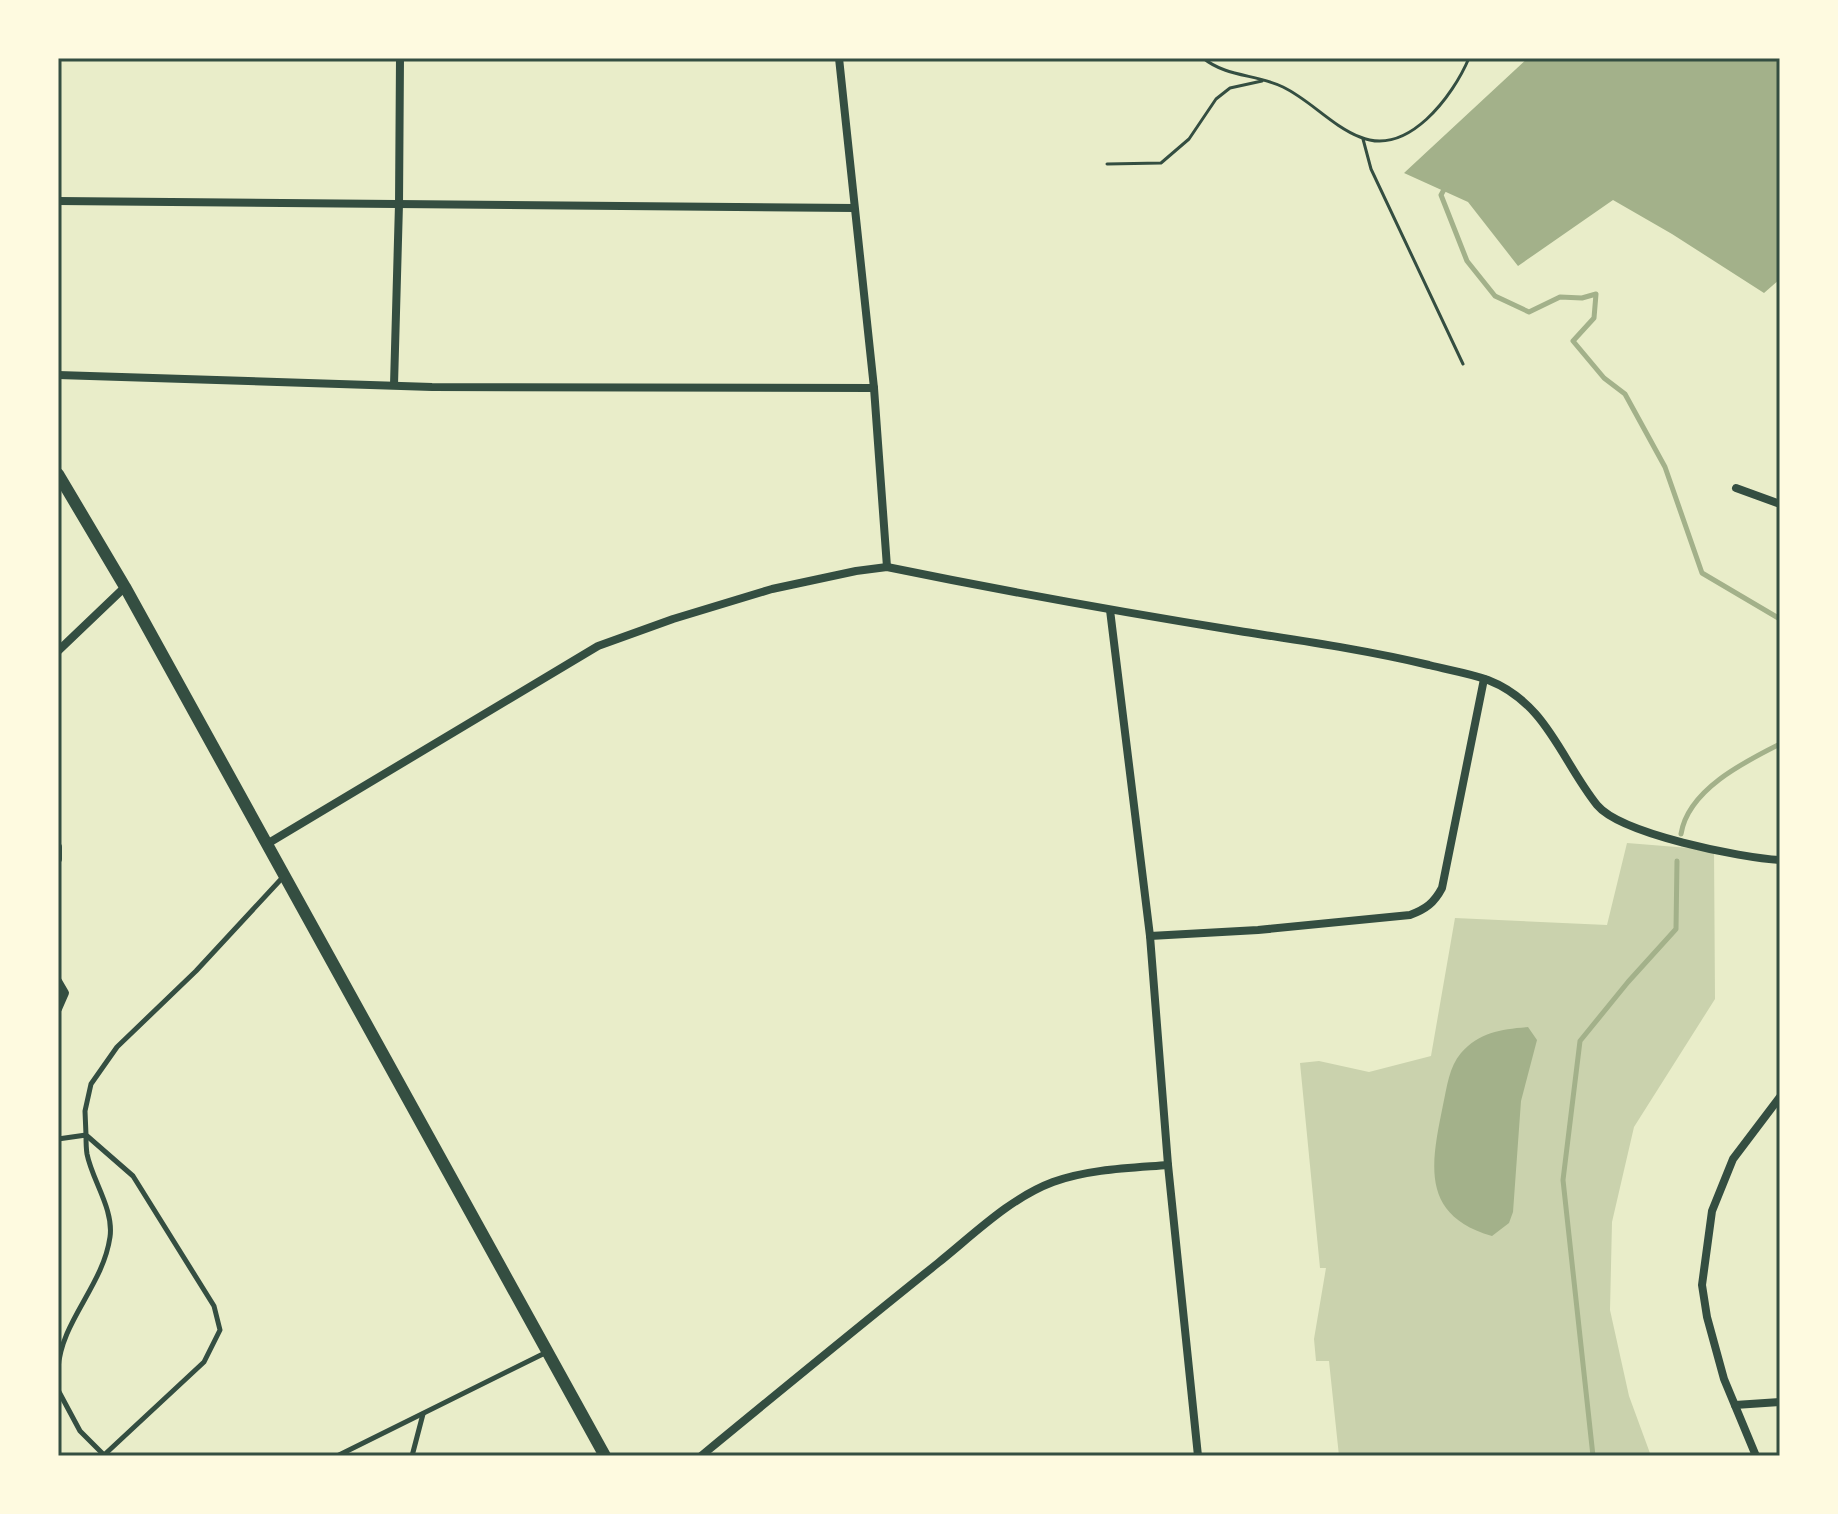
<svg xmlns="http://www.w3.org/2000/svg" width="1838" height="1514" font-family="Karla,sans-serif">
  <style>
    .green { fill: #cad2ad }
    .water { fill: #a3b18a }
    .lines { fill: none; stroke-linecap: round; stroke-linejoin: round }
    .stream { stroke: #a3b18a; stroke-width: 5 }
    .path { stroke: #344e41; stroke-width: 3 }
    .service { stroke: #344e41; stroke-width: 5 }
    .minor { stroke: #344e41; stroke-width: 8 }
    .tertiary { stroke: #344e41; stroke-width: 12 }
    .neatline { fill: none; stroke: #344e41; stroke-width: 3 }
  </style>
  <rect width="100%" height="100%" fill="#e9edc9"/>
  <path class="green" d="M1627,843L1714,850L1715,999L1634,1127L1612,1222L1610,1310L1629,1396L1651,1456H1339L1329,1361H1316L1314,1339L1326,1268H1320L1300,1063L1319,1061L1369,1072L1431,1056L1455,918L1607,925Z"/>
  <g class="water">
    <path d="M1528,58H1780V279L1764,293L1672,234L1613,200L1518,266L1468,202L1404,173Z"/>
    <path d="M1528,1027L1537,1040L1521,1101L1513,1212L1509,1223L1492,1236C1420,1215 1431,1164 1443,1105C1447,1087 1449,1067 1461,1053C1479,1032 1502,1029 1528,1027Z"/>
  </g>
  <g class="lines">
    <g class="stream">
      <path d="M1446,186L1441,195L1467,261L1495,296L1529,312L1560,297L1582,298L1596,294L1594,318L1573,341L1604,378L1625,394L1665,467L1702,573L1780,619"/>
      <path d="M1681,834C1688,790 1744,762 1780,744"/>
      <path d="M1593,1456L1563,1180L1580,1041L1628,982L1676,929L1677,861"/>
    </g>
    <g class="path">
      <path d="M1203,58C1226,77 1256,74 1283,87C1310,100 1332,126 1360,137C1408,157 1453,96 1469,58"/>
      <path d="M1363,139L1371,169L1463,364"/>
      <path d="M1107,164L1161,163L1189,139L1216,99L1230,88L1262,81"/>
    </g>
    <g class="service">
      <path d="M58,1139L86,1135C86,1141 86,1148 87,1154C92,1180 114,1209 110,1237C103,1286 61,1321 58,1369"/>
      <path d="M58,1390L80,1431L104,1455"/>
      <path d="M103,1456L204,1362L220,1330L214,1306L133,1176L86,1135L85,1111L91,1084L117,1047L196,971L284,876"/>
      <path d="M337,1456L547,1352"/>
      <path d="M412,1456L423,1414"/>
    </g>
    <g class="minor">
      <path d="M839,58L874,388L887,567"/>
      <path d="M58,201L854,208"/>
      <path d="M58,375L432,387L874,388"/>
      <path d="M394,385L399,204L400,58"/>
      <path d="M1736,488L1780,504"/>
      <path d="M1110,610L1150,936L1168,1165L1198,1456"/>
      <path d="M58,651L125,587"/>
      <path d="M267,844L598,646L673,619L772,589L856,571L887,567C1004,591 1121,612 1239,631C1303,641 1366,650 1429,665C1448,670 1469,673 1488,680C1547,703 1561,760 1597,805C1621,834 1741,858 1780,860"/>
      <path d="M58,847V859"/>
      <path d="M1150,936L1258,930L1410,915C1426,909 1434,903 1442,888L1484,679"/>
      <path d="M58,981L65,993L58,1009"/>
      <path d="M1735,1405L1780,1402"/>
      <path d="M701,1456C780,1391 858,1327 938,1263C973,1235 1010,1198 1053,1182C1089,1169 1130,1168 1168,1165"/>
      <path d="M1756,1456L1724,1379L1707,1317L1702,1285L1712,1211L1733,1159L1780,1097"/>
    </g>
    <path class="tertiary" d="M58,474L125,587L605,1456"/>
  </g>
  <rect width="1838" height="1514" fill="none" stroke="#fefae0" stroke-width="120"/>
  <rect x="60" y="60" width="1718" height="1394" class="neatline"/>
</svg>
